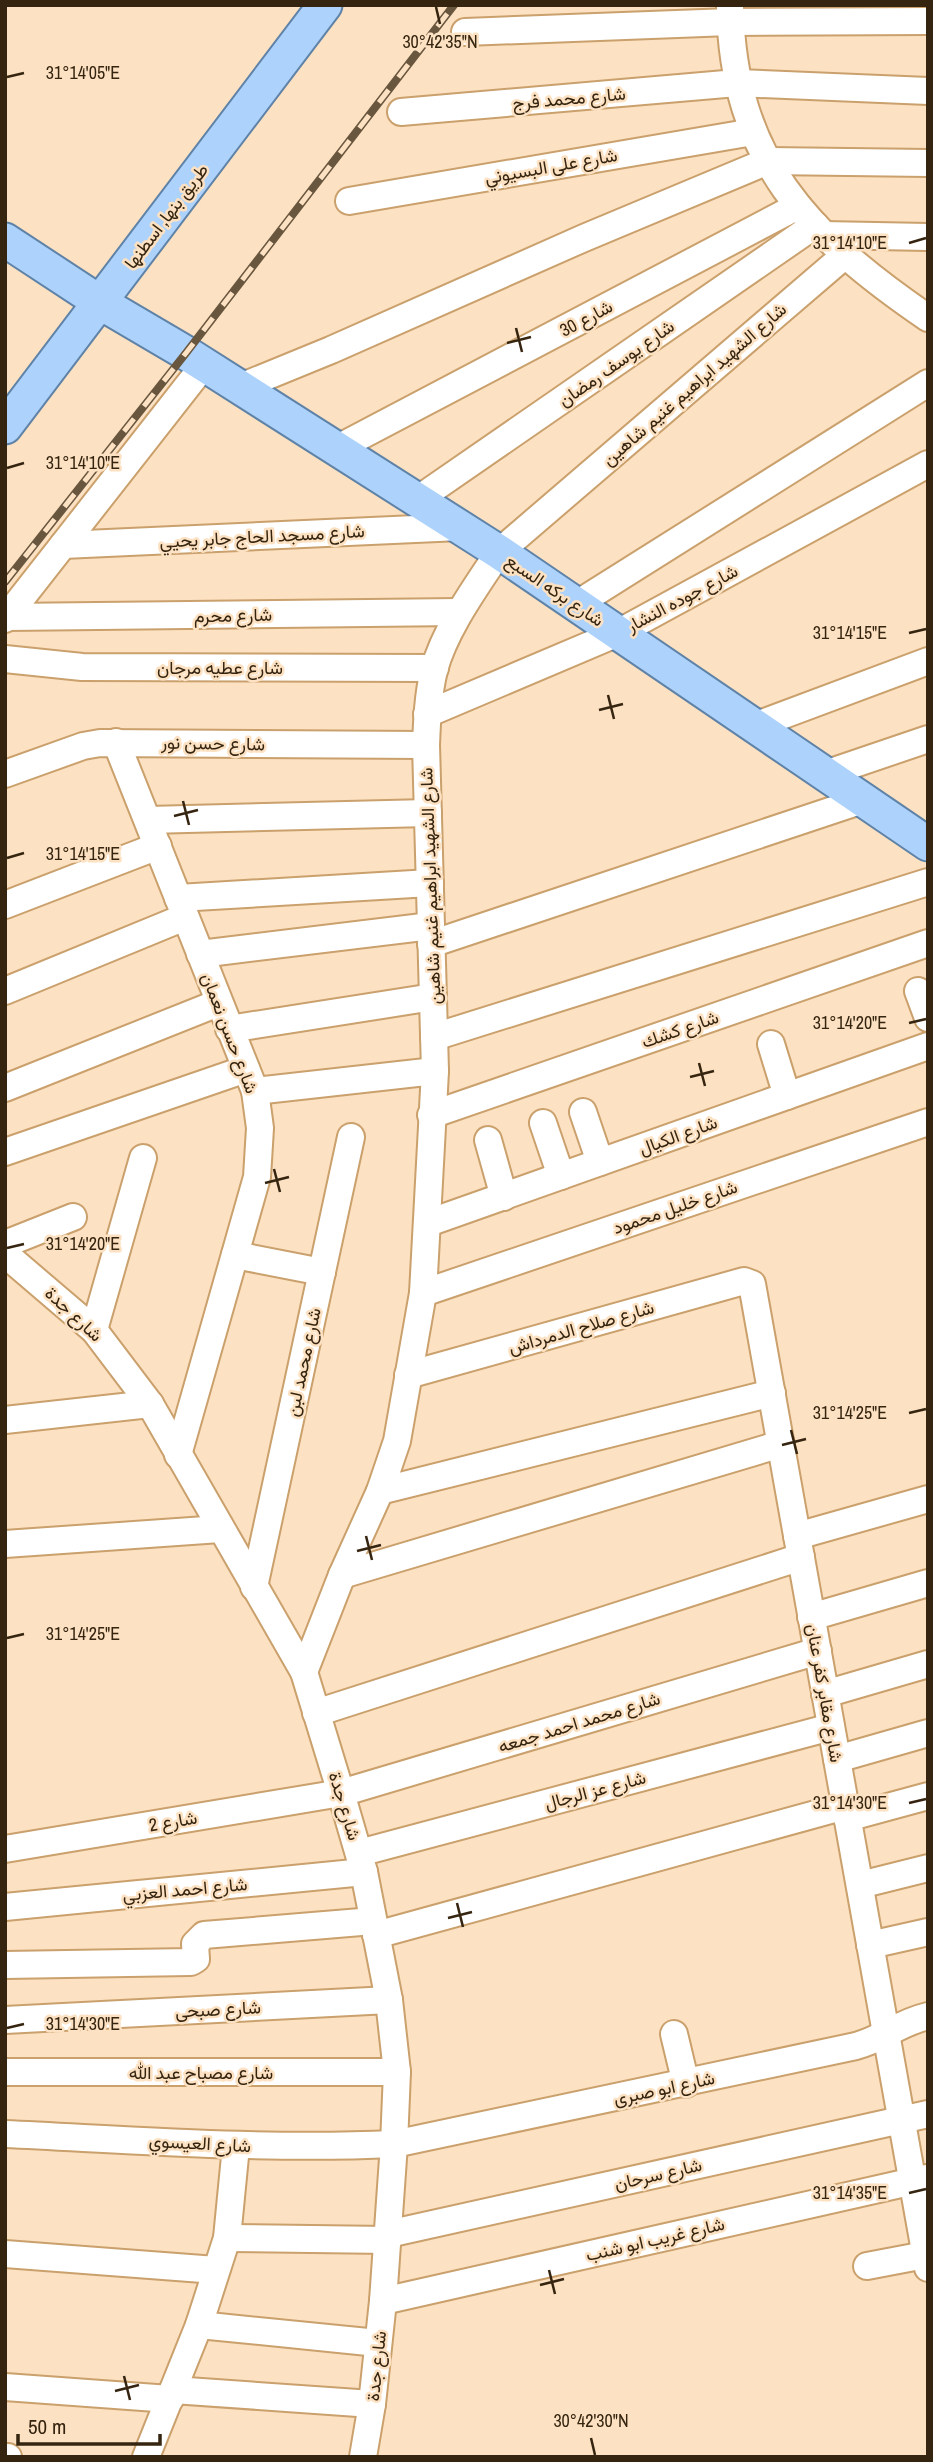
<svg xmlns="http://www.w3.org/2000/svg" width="933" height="2462" font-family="'Archivo Narrow',Vazirmatn,sans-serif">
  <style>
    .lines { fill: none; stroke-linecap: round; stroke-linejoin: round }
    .minor-casing { stroke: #caa06c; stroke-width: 30 }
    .major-casing { stroke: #5f82a7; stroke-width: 37 }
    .minor { stroke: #fff; stroke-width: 26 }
    .major { stroke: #add2fb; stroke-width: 33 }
    .rail-casing { stroke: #69563e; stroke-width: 8 }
    .rail { stroke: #fce1c2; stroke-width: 5; stroke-dasharray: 16; stroke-linecap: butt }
    .ticks { fill: none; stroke: #35240f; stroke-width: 2.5 }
    .labels { text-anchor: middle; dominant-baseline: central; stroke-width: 5; stroke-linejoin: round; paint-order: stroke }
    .street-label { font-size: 18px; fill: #35240f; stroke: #fce1c2 }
    .ticks-label { font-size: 18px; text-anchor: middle; fill: #35240f; stroke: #fce1c2; stroke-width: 5; stroke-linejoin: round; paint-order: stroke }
  </style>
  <rect width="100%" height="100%" fill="#fce1c2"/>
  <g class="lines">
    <defs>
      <g id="minor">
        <path d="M730,7C733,159 808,236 928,318"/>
        <path d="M465,32L730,22L928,21"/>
        <path d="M401,112L737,83L928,91"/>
        <path d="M349,201L753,132"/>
        <path d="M823,235L928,237"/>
        <path d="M238,388L331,350L584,238L768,161L928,163"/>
        <path d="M336,449L798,206"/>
        <path d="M417,500L815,225"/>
        <path d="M63,545L460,527"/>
        <path d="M577,604L928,383"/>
        <path d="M7,617L459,612"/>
        <path d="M5,619L204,365"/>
        <path d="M5,659L82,667L435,668"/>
        <path d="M427,714L618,633L928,464"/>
        <path d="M754,726L928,661"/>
        <path d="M116,742L255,1091L260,1128L257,1177L178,1455"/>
        <path d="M5,774L83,746L100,743L426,745"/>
        <path d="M825,774L928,739"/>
        <path d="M148,820L428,813"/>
        <path d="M178,898L430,883"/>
        <path d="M5,905L158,846"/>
        <path d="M431,944L863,800"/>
        <path d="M200,954L431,926"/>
        <path d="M5,991L185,917"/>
        <path d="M918,991L928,1018"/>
        <path d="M229,1029L433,997"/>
        <path d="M434,1037L928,882"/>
        <path d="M771,1044L787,1096"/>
        <path d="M5,1088L218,1003"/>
        <path d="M255,1091L435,1071"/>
        <path d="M583,1112L600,1162"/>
        <path d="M431,1115L928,943"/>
        <path d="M543,1123L561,1176"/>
        <path d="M488,1140L504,1197"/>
        <path d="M5,1152L246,1069"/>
        <path d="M428,1223L928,1046"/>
        <path d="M5,1244L73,1217"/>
        <path d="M5,1254L94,1330L150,1404L304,1672L341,1793L364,1872L389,2000L397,2072L394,2144L383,2301L372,2404L363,2457"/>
        <path d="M235,1255L322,1272"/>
        <path d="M423,1293L928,1122"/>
        <path d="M94,1330L143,1158"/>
        <path d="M408,1375L744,1281L752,1284L928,2268"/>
        <path d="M5,1420L150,1404"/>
        <path d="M380,1491L772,1393"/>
        <path d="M797,1536L928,1499"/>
        <path d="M5,1544L220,1529"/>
        <path d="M342,1575L781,1444"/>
        <path d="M254,1587L351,1137"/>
        <path d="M811,1617L928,1583"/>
        <path d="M304,1672L342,1575L380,1491L397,1441L423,1293L435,1071L426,745C427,720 428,695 434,670C445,629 476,587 499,552L844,256"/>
        <path d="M825,1694L928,1664"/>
        <path d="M316,1713L801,1557"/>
        <path d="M837,1759L928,1733"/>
        <path d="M847,1818L928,1796"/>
        <path d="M5,1849L341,1793L818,1651"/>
        <path d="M359,1853L831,1727"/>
        <path d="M860,1885L928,1868"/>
        <path d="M5,1907L364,1872"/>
        <path d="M376,1935L845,1806"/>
        <path d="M870,1945L928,1932"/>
        <path d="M5,1965L191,1962L196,1959L195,1944L204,1935L373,1921"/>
        <path d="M5,2020L389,2000"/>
        <path d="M674,2034L686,2084"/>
        <path d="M5,2072H397"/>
        <path d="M5,2134C135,2140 264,2150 394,2144L856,2046C883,2039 898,2023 928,2016"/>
        <path d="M388,2234L928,2114"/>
        <path d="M227,2238L388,2240"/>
        <path d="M5,2254L216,2270"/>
        <path d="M867,2266L925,2255"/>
        <path d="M383,2301L927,2178"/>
        <path d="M199,2325L378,2343"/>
        <path d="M5,2387L170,2399"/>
        <path d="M173,2390L372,2404"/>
        <path d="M5,2457H8"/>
        <path d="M146,2457L199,2325L227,2238L236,2146"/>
      </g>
      <g id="major">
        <path d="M5,240L101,303L186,353L499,552L928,844"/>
        <path d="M5,427L325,5"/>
      </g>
    </defs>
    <use href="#minor" class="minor-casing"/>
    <use href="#major" class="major-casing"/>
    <use href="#minor" class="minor"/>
    <use href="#major" class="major"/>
    <defs>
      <path id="rail" d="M5,582L186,353L454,5"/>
    </defs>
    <use href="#rail" class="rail-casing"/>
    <use href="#rail" class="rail"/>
  </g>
  <path class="ticks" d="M436,7L440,24M7,77L24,73M909,243L926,238M516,328L522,352M507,343L531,337M7,468L24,463M909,633L926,629M608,695L614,719M599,710L623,704M183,801L189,825M174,816L198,810M7,858L24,853M909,1023L926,1019M699,1063L705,1086M690,1077L714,1071M274,1169L280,1192M265,1183L289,1177M7,1248L24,1244M909,1413L926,1409M791,1430L797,1454M782,1445L806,1439M366,1536L372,1560M357,1551L381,1545M7,1638L24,1634M909,1803L926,1799M457,1903L463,1927M448,1918L472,1912M7,2028L24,2024M909,2193L926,2189M549,2270L555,2294M540,2285L564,2279M124,2376L130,2400M115,2391L139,2385M591,2438L595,2455"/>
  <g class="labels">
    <g class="street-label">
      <text transform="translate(569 98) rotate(-5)">شارع محمد فرج</text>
      <text transform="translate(551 166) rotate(-10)">شارع على البسيوني</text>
      <text transform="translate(166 216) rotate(-53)">طريق بنها, اسطنها</text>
      <text transform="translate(586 318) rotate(-28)">شارع 30</text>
      <text transform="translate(616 363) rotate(-35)">شارع يوسف رمضان</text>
      <text transform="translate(694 384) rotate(-41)">شارع الشهيد ابراهيم غنيم شاهين</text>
      <text transform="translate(262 536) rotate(-3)">شارع مسجد الحاج جابر يحيي</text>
      <text transform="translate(555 590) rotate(34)">شارع بركه السبع</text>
      <text transform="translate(682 598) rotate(-28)">شارع جوده النشار</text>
      <text transform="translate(233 615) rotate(-1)">شارع محرم</text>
      <text x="220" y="667">شارع عطيه مرجان</text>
      <text transform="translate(213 743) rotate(1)">شارع حسن نور</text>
      <text transform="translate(430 886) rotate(-92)">شارع الشهيد ابراهيم غنيم شاهين</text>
      <text transform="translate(680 1029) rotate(-19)">شارع كشك</text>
      <text transform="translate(230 1033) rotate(69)">شارع حسن نعمان</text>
      <text transform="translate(678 1135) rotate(-20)">شارع الكيال</text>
      <text transform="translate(675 1207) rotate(-19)">شارع خليل محمود</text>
      <text transform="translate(74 1314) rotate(43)">شارع جدة</text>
      <text transform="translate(581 1327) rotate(-16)">شارع صلاح الدمرداش</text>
      <text transform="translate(303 1362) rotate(-78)">شارع محمد لبن</text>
      <text transform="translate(825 1693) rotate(80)">شارع مقابر كفر عنان</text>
      <text transform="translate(579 1722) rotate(-17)">شارع محمد احمد جمعه</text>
      <text transform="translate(595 1790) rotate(-15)">شارع عز الرجال</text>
      <text transform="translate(345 1806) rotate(73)">شارع جدة</text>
      <text transform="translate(173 1821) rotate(-10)">شارع 2</text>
      <text transform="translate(185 1889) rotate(-5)">شارع احمد العزبي</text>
      <text transform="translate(218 2009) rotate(-3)">شارع صبحى</text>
      <text x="201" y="2072">شارع مصباح عبد الله</text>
      <text transform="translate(664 2088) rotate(-12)">شارع ابو صبرى</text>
      <text transform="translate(200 2143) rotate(3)">شارع العيسوي</text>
      <text transform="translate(658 2174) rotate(-13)">شارع سرحان</text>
      <text transform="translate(655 2239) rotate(-13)">شارع غريب ابو شنب</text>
      <text transform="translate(376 2366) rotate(-84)">شارع جدة</text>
    </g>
  </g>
  <g class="ticks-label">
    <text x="440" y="48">30°42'35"N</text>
    <text x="83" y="79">31°14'05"E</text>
    <text x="850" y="249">31°14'10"E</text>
    <text x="83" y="469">31°14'10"E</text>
    <text x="850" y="639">31°14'15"E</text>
    <text x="83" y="860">31°14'15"E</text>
    <text x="850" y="1029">31°14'20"E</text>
    <text x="83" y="1250">31°14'20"E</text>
    <text x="850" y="1419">31°14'25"E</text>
    <text x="83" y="1640">31°14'25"E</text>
    <text x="850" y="1809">31°14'30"E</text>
    <text x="83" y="2030">31°14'30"E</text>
    <text x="850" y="2199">31°14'35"E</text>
    <text x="591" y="2427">30°42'30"N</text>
  </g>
  <rect width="933" height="2462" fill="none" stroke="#35240f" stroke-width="14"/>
  <path d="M18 2434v10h142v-10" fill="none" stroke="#35240f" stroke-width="3.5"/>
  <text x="28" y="2434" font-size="21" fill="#35240f" stroke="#fce1c2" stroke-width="5" paint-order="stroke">50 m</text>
</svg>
